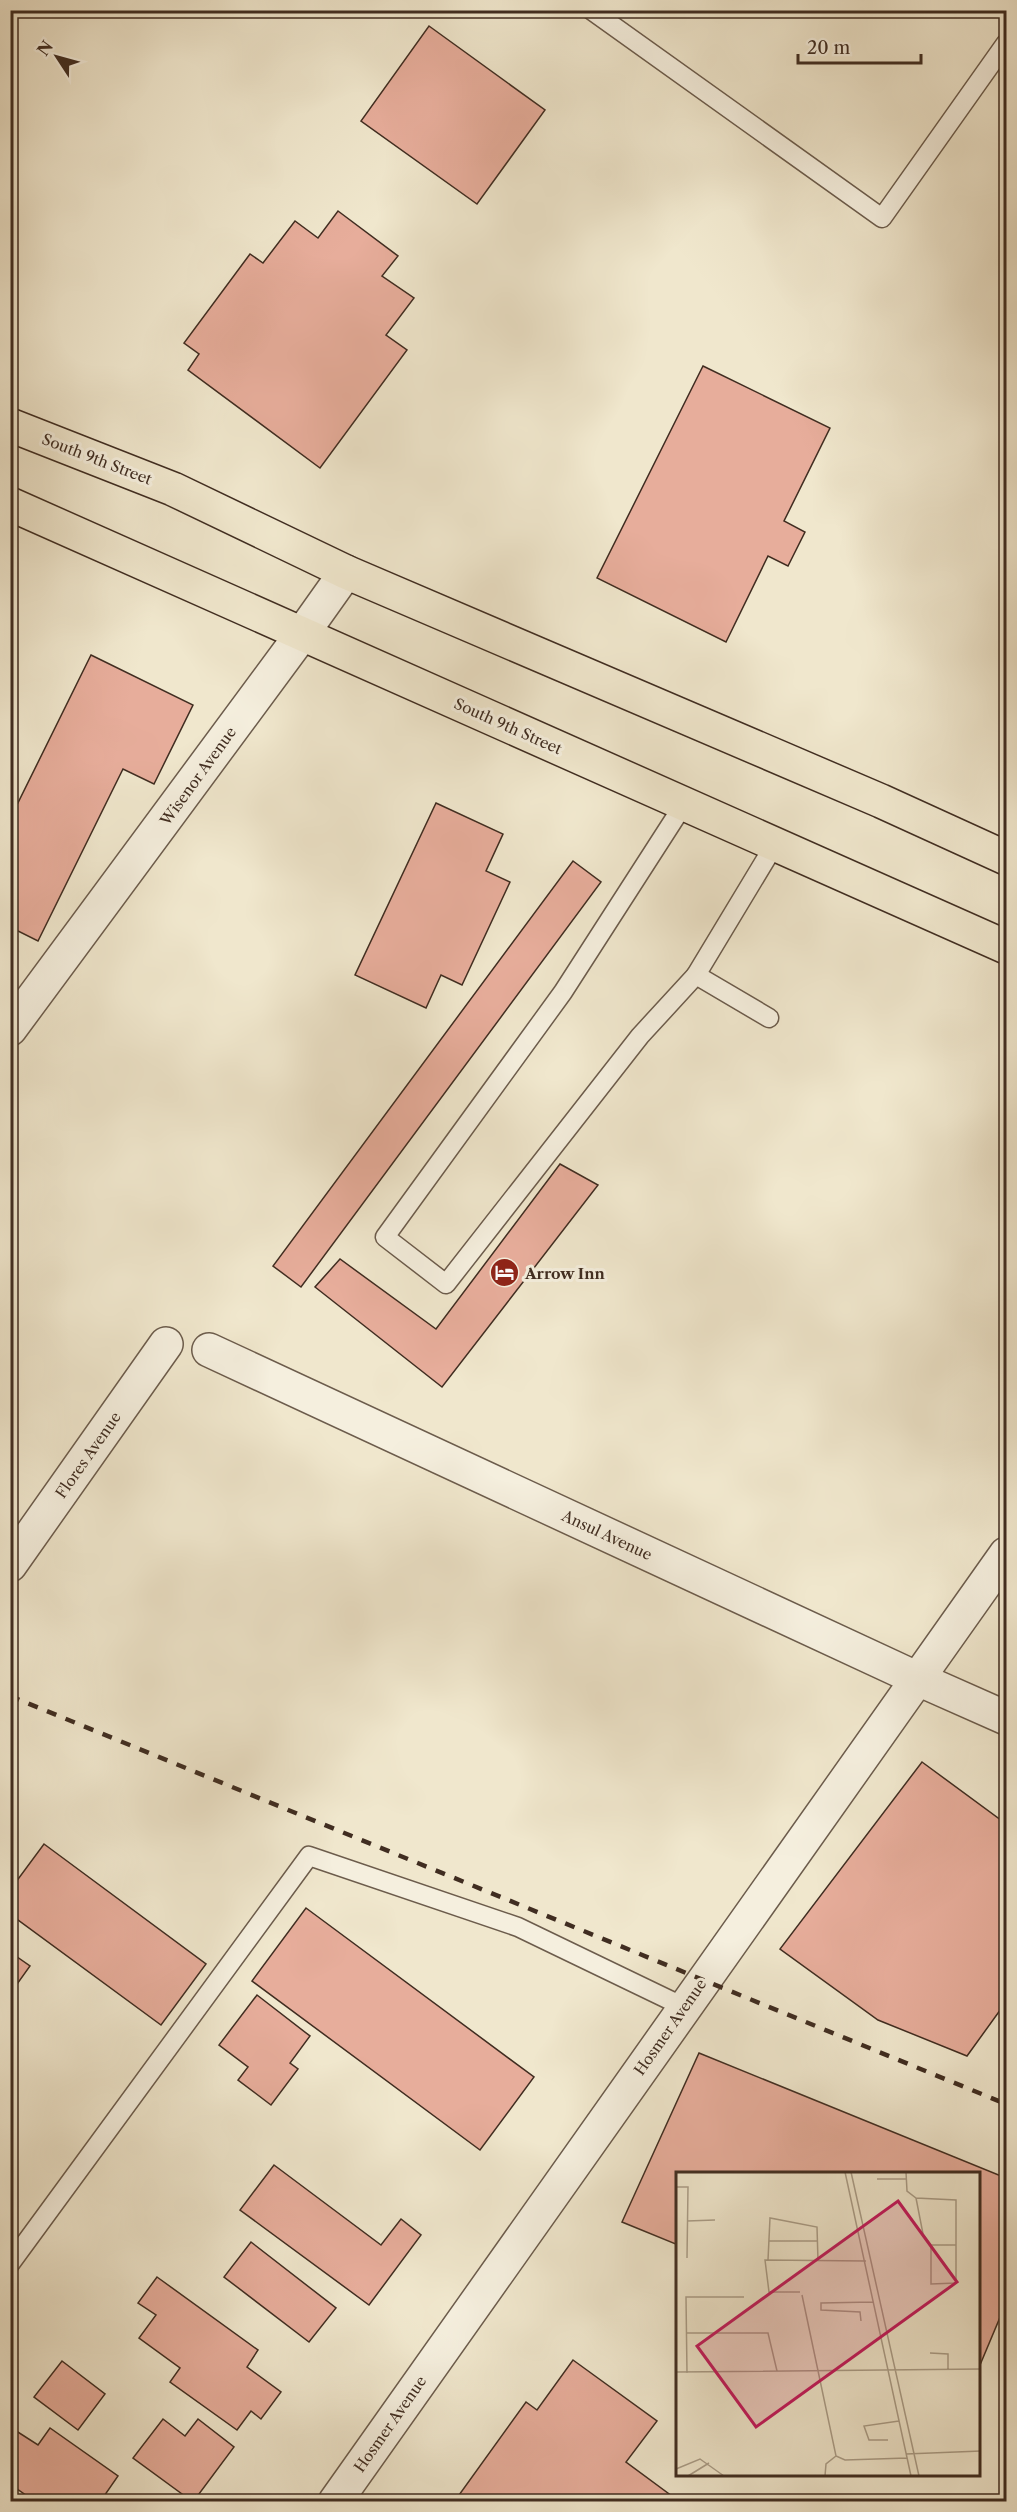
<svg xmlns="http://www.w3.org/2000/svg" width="1017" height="2512" font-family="'Libre Caslon Text',serif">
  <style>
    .building { fill: #e7ad9b; stroke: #402d21; stroke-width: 1.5 }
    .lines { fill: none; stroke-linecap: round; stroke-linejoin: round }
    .service-casing { stroke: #6c5c4c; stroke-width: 21 }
    .minor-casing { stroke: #6c5c4c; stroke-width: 36 }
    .primary-casing { stroke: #402d21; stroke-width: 36 }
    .service { stroke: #f5efde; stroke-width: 18 }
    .minor { stroke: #f5efde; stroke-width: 33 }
    .primary { stroke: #f0e7cd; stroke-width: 33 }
    .rail { stroke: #402d21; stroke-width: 4.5; stroke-dasharray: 10 10; stroke-linecap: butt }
    .labels { text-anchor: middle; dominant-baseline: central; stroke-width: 6; stroke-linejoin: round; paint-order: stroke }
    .street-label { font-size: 15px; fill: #402d21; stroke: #f5efde }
    .poi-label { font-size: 15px; font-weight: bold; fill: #402d21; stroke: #f5efde; text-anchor: start }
    .inset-road { fill: none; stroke: #aa9d88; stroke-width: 1.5 }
    .view { fill: #c2185b; fill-opacity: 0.15; stroke: #c2185b; stroke-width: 3 }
    .inset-edge { fill: none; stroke: #402d21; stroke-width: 3 }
  </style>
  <rect width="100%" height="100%" fill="#f0e7cd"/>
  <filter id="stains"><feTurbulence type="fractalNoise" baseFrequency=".00333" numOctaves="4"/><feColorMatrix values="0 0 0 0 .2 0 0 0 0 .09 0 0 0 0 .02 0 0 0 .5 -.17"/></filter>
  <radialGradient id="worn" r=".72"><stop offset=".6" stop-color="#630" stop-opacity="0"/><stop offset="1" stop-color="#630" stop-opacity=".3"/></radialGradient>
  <g class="building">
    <path d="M429,26L545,110L477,204L361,121Z"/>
    <path d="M338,211L398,256L382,276L414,298L386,335L407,350L320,468L188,370L199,354L184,343L250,254L263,263L295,221L318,238Z"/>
    <path d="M703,366L830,428L784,521L805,532L788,566L768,556L726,642L597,578Z"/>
    <path d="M91,655L193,705L154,784L123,769L38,941L10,927V819Z"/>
    <path d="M436,803L503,834L486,871L510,882L462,985L441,975L426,1008L355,975Z"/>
    <path d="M573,861L601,882L301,1287L273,1266Z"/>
    <path d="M560,1164L598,1185L442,1387L315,1287L340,1259L436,1329Z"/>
    <path d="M922,1762L1005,1823L1006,1820V2002L967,2056L878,2020L780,1949Z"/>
    <path d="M44,1844L206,1964L161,2025L10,1914V1890Z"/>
    <path d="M306,1908L534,2077L480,2150L252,1981Z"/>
    <path d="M10,1952L30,1966L10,1994Z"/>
    <path d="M257,1995L310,2036L290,2063L298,2069L271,2105L238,2080L248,2067L219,2045Z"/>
    <path d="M699,2053L1006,2178V2303L980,2365V2173H678V2245L622,2222Z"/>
    <path d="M274,2165L381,2245L401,2219L421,2235L369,2305L240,2210Z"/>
    <path d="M251,2242L336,2308L309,2342L224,2277Z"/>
    <path d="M157,2277L258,2350L247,2367L281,2392L261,2419L251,2411L237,2430L170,2382L180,2368L139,2338L156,2315L138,2303Z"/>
    <path d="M573,2360L657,2421L626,2462L680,2502H454L526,2402L537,2410Z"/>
    <path d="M62,2361L105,2394L78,2430L34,2397Z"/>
    <path d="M163,2419L185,2436L198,2419L234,2447L193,2502L133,2458Z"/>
    <path d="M10,2427L38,2445L50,2428L118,2476L100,2502H36L10,2484Z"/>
  </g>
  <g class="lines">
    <defs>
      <g id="service">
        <path d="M591,10L882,218L1006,43"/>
        <path d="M684,804L563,992L385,1237L446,1284L640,1036L696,975L769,1018"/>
        <path d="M696,975L775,844"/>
        <path d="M10,2264L309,1856L518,1927L684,2007"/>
      </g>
      <g id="minor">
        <path d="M10,1029L302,634L346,572"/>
        <path d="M209,1350L918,1679L1006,1718"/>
        <path d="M10,1565L166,1344"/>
        <path d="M335,2502L1006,1554"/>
      </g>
      <g id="primary">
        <path d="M10,425L173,489L346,572L881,801L1006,858"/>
        <path d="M10,504L1006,947"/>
      </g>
    </defs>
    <use href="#service" class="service-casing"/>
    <use href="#minor" class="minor-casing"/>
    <use href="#primary" class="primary-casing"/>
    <use href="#service" class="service"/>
    <use href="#minor" class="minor"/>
    <use href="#primary" class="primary"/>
    <path class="rail" d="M10,1696L1006,2104"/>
  </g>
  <defs>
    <symbol id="hotel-disc" viewBox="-11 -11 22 22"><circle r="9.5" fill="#8f2418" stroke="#f5efde"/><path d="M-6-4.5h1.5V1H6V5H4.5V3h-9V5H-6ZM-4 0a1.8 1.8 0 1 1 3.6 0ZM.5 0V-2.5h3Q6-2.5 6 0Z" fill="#fff"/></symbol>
  </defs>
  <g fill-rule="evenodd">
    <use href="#hotel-disc" x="488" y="1256" width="33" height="33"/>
  </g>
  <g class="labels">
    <g class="street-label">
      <text transform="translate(97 459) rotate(21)">South 9th Street</text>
      <text transform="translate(508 726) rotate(24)">South 9th Street</text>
      <text transform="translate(198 776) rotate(-54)">Wisenor Avenue</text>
      <text transform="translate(88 1455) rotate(-55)">Flores Avenue</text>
      <text transform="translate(607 1535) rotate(25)">Ansul Avenue</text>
      <text transform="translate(670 2027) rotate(-55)">Hosmer Avenue</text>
      <text transform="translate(390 2424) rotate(-55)">Hosmer Avenue</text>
    </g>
    <g class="poi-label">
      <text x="525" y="1273">Arrow Inn</text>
    </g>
  </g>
  <g transform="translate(676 2172)">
    <rect width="304" height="304" fill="#f0e7cd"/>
    <path class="inset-road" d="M169,0L235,304M175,0L243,304M230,0L231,19L240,26L280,28V111L255,112V73M201,7H231M0,15H12L11,86M240,26L247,62L255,73H280M11,49L39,48M93,69H142M92,88L94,46L141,55L142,89M124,120H93L89,88L190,89M126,123L160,284L169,288L231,286M185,149L184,140L145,138V131L197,130M11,161H92L101,199M254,181L272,182V197M0,200L305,197M11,201L10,125H68M212,268H193L188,254L223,249M230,282L305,279M0,297L24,287L48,304M12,304L33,291M149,304L150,292L160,284"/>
    <path class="view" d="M222,29L281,110L80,255L21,174Z"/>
    <rect width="304" height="304" class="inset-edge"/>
  </g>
  <rect width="1017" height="2512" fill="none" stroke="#f0e7cd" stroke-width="36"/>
  <rect x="12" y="12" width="993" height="2488" fill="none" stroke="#402d21" stroke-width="3"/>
  <rect x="18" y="18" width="981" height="2476" fill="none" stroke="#402d21" stroke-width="1.5"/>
  <g transform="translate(57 57) rotate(306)" stroke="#f5efde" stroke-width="4.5" paint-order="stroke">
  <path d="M0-4.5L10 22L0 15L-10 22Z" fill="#402d21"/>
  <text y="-9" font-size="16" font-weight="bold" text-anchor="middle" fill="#402d21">N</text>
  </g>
  <path d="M798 54v9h123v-9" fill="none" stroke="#402d21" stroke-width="3"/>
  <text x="807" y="54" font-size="18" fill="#402d21" stroke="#f5efde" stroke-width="4.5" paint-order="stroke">20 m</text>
  <rect width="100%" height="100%" filter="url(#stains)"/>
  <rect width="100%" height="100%" fill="url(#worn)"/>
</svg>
